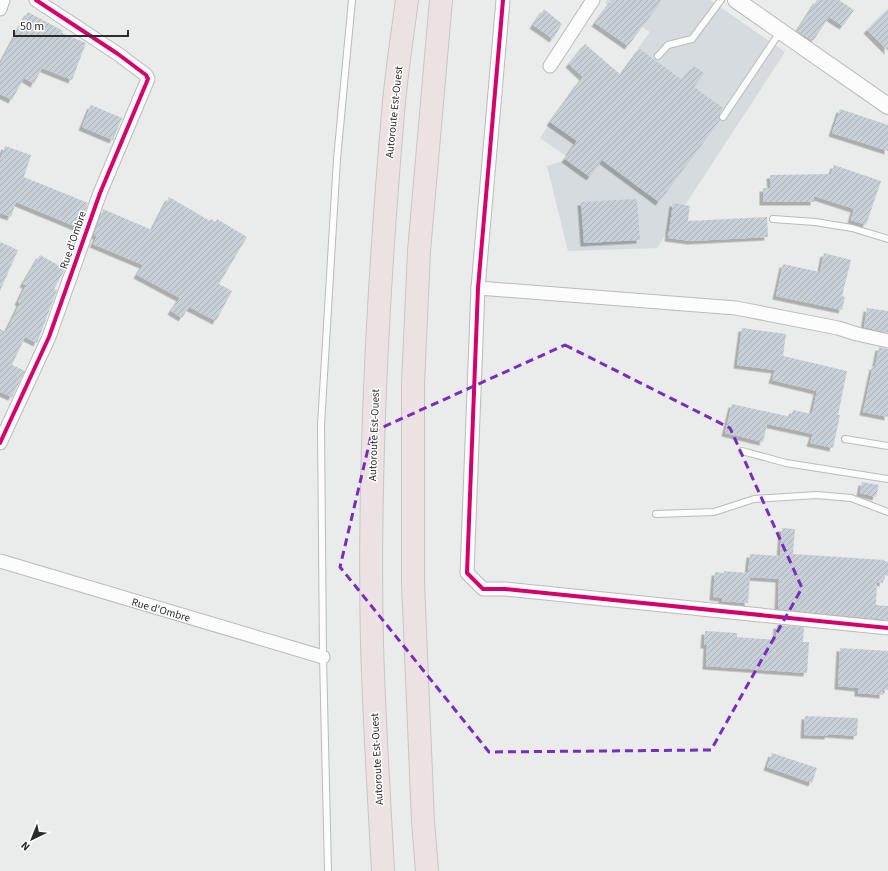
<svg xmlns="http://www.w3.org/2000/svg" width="888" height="871" font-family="'Source Sans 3',sans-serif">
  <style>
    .built { fill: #d5dbde }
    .building { fill: url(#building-hatch); filter: url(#shadow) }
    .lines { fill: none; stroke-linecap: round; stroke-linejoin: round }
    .service-casing { stroke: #babbbb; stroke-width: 8 }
    .minor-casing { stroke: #babbbb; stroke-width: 15 }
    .tertiary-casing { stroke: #babbbb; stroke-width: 18 }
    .motorway-casing { stroke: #c5c6c6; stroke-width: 24 }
    .service { stroke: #fcfcfc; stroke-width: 6 }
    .minor { stroke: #fcfcfc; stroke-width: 13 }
    .tertiary { stroke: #fcfcfc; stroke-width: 16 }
    .motorway { stroke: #ede2e3; stroke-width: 22 }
    .cycleway-casing { stroke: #fff; stroke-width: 6 }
    .cycleway { stroke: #d6006c; stroke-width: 4 }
    .marked { fill: none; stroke: #7b2cbf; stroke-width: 3; stroke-dasharray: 8 5; stroke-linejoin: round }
    .labels { text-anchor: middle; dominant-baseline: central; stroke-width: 3; stroke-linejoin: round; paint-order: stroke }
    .street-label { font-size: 11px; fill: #2b2c2c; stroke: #fff }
  </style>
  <defs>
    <pattern id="building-hatch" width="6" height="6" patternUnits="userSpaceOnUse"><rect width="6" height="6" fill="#c7d0d6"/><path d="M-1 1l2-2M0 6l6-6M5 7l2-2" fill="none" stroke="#abb3b8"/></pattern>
    <filter id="shadow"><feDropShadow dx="-3.5" dy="3.5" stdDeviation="0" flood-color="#0004"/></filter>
  </defs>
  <rect width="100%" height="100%" fill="#eaebeb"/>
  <path class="built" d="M607,0H710L785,52L657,248L568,251L547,166L569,159L591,173L540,138L575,86L599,102L650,32L605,3Z"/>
  <g class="building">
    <path d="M612,0H662L628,46L595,23Z"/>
    <path d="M817,0H839L854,10L843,26L829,17L813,41L797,31Z"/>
    <path d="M544,9L562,24L553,39L533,25Z"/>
    <path d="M888,9V51L867,30Z"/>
    <path d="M28,12L63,31L62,33L86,43L72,80L42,68L34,84L24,78L12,100L0,94V64Z"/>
    <path d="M585,44L621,75L640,49L682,80L694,66L704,73L694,87L723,108L719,116L720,120L659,202L602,160L590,177L565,159L577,141L550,122L583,77L569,64Z"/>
    <path d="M91,105L122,118L113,140L82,127Z"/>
    <path d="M840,109L888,125V151L832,133Z"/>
    <path d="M5,146L31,155L24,177L88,203L79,228L16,202L11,217L0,213V160Z"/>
    <path d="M834,165L881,181L866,225L851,220L854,209L814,196V202H763V188H771L770,175L831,174Z"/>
    <path d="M169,197L210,221L211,219L216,222L217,219L247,237L219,284L232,291L216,321L189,307L182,318L171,311L180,298L137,275L143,265L93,244L97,236L94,235L103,209L152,230Z"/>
    <path d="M637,199L640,240L584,243L581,202Z"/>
    <path d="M673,203L690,206L688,221L767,217L768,237L691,241L668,238Z"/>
    <path d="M0,242L18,250L0,291Z"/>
    <path d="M824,253L851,260L842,296L845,297L842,310L776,296L783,264L820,272Z"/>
    <path d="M40,255L65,269L54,289L57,290L37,343L25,337L12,365L25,371L12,397L0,392V329L6,332L20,303L18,302L26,285L23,284Z"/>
    <path d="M867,308L888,311V333L864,327Z"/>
    <path d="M742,328L786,334L783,356L847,371L838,415H840L833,448L810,443L813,434L767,424L763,442L725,433L732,404L791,417L793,410L812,414L817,391L772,380L775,370L737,365Z"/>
    <path d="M879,347L888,349V417L863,412L873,366L875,367Z"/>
    <path d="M862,482L879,485L876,497L860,493Z"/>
    <path d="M782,528L795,529L793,554L885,560L884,561L888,562V576L884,575L883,583L877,582L876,605L888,606V620L778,609L779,579L750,577L748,603L722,601V598L713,597L715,572L724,573V571L748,573L750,554L780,556Z"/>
    <path d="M777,625L804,627L803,642H809L807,673L706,666L707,645H704L705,631L737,633V637L776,640Z"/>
    <path d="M840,648L888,651V690L883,689V695L858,693V688L838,686Z"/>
    <path d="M805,716L858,718L857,736L828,734V736L804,735Z"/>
    <path d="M772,753L817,768L812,783L767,767Z"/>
  </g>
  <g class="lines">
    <defs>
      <g id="service">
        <path d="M658,56L668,45L692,39L721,0"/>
        <path d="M723,117L780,32"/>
        <path d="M773,219L815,222L852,228L888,239"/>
        <path d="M845,439L888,446"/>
        <path d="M742,451L786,463L888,479"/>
        <path d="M656,514L714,512L754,499L817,495L851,498L888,512"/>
        <path d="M328,871L323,657L321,425L337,159L352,0"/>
      </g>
      <g id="minor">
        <path d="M503,0L478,288L467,573L483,589H505L888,628"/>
        <path d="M0,9L3,0"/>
        <path d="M550,66L593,0"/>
        <path d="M478,288L736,308L838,328L857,334L888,341"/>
        <path d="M0,443L49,337L100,193L148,79L146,75L118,54L36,0"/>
        <path d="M0,561L323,657"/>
      </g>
      <path id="tertiary" d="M736,0L888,106"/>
      <g id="motorway">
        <path d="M383,871C379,795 374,719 372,643C368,468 378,288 393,113C396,75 402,38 407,0"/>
        <path d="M427,871L423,821L413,582V384L419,251L441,0"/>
      </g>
    </defs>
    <use href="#service" class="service-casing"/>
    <use href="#minor" class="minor-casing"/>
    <use href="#tertiary" class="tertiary-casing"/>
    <use href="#motorway" class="motorway-casing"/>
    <use href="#service" class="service"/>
    <use href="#minor" class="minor"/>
    <use href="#tertiary" class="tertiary"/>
    <use href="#motorway" class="motorway"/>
    <defs>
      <g id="cycleway">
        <path d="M503,0L478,288L467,573L483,589H505L888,628"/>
        <path d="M0,443L49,337L100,193L148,79L146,75L118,54L36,0"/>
      </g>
    </defs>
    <use href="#cycleway" class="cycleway-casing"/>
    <use href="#cycleway" class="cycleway"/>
  </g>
  <path class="marked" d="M565,345L730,428L802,588L711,750L489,752L340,567L372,432Z"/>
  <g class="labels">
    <g class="street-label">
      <text transform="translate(394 112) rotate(-84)">Autoroute Est-Ouest</text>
      <text transform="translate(73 240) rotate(-71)">Rue d'Ombre</text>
      <text transform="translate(374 435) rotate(-88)">Autoroute Est-Ouest</text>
      <text transform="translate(161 610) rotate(16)">Rue d'Ombre</text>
      <text transform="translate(377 759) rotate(-93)">Autoroute Est-Ouest</text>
    </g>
  </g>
  <g transform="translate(32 839) rotate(223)" stroke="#ffffff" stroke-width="3" paint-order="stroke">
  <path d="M0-3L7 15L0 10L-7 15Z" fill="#2b2c2c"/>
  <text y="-6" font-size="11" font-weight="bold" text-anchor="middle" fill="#2b2c2c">N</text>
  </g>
  <path d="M14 30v6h114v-6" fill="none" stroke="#2b2c2c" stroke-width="2"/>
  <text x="20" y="30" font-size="12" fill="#2b2c2c" stroke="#ffffff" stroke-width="3" paint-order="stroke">50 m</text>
</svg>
